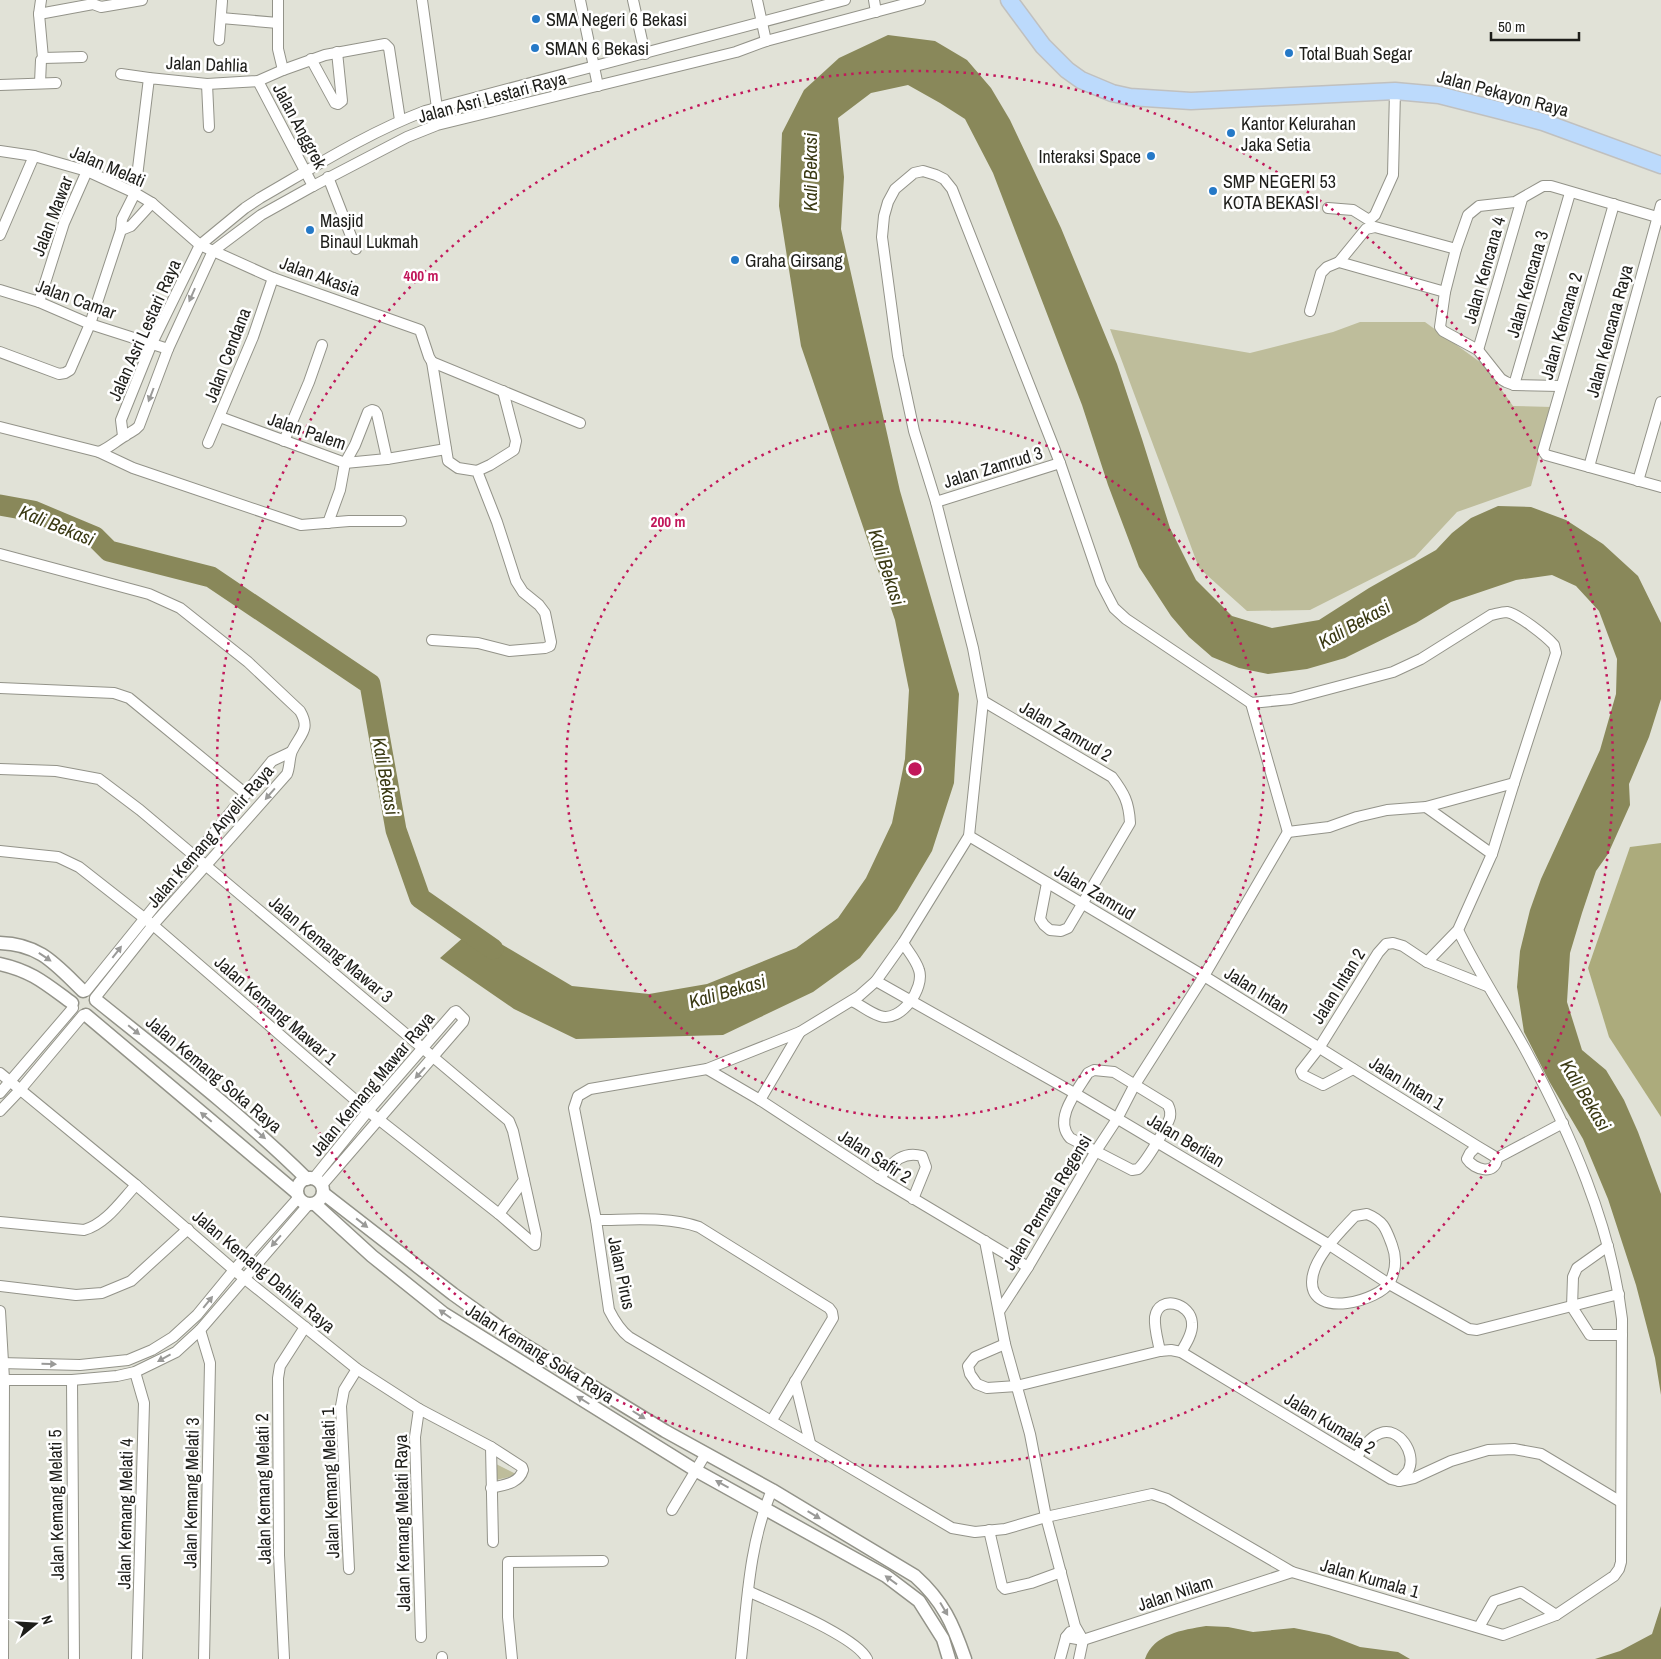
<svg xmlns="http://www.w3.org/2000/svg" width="1661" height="1659" font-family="'Archivo Narrow',sans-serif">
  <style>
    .green { fill: #bebd9b }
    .forest { fill: #acab7c }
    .water { fill: #89885a }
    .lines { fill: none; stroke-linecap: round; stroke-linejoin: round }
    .river { stroke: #89885a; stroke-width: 21 }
    .minor-casing { stroke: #939389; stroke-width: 12 }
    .tertiary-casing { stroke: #939389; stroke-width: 15 }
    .primary-casing { stroke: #c0c0bf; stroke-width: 19 }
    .minor { stroke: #fff; stroke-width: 10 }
    .tertiary { stroke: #fff; stroke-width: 12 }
    .primary { stroke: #bcdafc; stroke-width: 16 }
    .oneway { fill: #9a9a98 }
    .ring { fill: none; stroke: #c2185b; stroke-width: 2.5; stroke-dasharray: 2.5 5 }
    .poi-dot { fill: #2579c7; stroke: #fff; stroke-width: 2 }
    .labels { text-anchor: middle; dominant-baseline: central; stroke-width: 5; stroke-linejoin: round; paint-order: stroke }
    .poi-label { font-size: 18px; fill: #1e1e1a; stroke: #fff; text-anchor: start }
    .street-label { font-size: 18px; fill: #1e1e1a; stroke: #fff }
    .water-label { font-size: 19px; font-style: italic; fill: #3a3913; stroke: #fff }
    .centre { fill: #c2185b; stroke: #fff; stroke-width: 2.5 }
    .ring-label { font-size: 15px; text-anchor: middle; font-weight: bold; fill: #c2185b; stroke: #fff; stroke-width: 5; stroke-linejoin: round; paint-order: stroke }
  </style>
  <rect width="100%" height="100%" fill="#e1e2d7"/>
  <g class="green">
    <path d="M1360,322H1425L1484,365L1513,406L1552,407L1531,486L1457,512L1415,557L1310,610L1247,611L1199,568L1110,329L1250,353L1333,332Z"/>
    <path d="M496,1464L518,1475L496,1480Z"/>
  </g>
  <path class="forest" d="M1661,843V1117L1609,1037L1588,968L1630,847Z"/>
  <g class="water">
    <path d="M888,35L935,41L967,60L991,88L1010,120L1061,228L1117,364L1142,439L1170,528L1196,580L1232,616L1272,628L1319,620L1369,588L1436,550L1452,533L1471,518L1498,506L1531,507L1566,520L1603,544L1638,576L1661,623V699L1649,737L1629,784L1630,805L1608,854L1596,871L1582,913L1570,953L1567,1002L1582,1050L1606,1070L1624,1100L1638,1132L1661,1194V1395L1655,1358L1636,1285L1608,1199L1583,1139L1549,1081L1524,1032L1517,987L1520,951L1530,910L1541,879L1600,750L1616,694L1617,659L1599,611L1576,586L1552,575L1516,580L1451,602L1416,623L1345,658L1307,669L1268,674L1239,668L1212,657L1189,637L1171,616L1139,567L1108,485L1082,405L993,173L965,119L940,103L908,85L871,93L838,118L844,177L841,229L900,491L959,694L954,783L932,851L897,910L860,958L813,992L723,1035L576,1039L514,1009L440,958L474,928L572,986L649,994L707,984L796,948L838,918L866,878L892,823L905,759L909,690L895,620L801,346L779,206L782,133L804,90L839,58Z"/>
    <path d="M1661,1606V1659H1595L1620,1651L1652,1634Z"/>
    <path d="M1206,1626L1228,1627L1253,1632L1294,1628L1329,1635L1360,1647L1398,1652L1410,1659H1145C1154,1634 1182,1630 1206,1626Z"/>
  </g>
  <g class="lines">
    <path class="river" d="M0,505L33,511L95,537L109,551L211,577L370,684L396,830L420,898L493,949"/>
    <defs>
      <g id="minor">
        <path d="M278,0V49L283,70"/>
        <path d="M422,0L437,108"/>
        <path d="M580,0L598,86"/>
        <path d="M633,0L645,54"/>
        <path d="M757,0L766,41"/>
        <path d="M874,0L876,12"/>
        <path d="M39,14L93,4L101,7L142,0"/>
        <path d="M221,18L278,23"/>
        <path d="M219,40L222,1"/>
        <path d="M43,58L82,57"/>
        <path d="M311,59L335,103L338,104L342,101L337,52"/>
        <path d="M121,74L149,78"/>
        <path d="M258,81L313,186"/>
        <path d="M40,83L41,60L43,58L39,14L41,0"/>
        <path d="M207,84L209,127"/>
        <path d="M0,85L56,83"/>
        <path d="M0,151L34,156L87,171L135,193L152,203L200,245L273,278L420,330L429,357L432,362L448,461L458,468L477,471L497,522L516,581L523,592L539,605L545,613L551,642L550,646L545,648L509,651L478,643L432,640"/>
        <path d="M328,177L356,249"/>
        <path d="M1614,204L1543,451L1546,455L1661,487"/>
        <path d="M1328,208L1353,210L1369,220L1375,215L1393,175L1395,91"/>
        <path d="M121,230L122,219L135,193L149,78L207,84L258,81L283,70L325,55L385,44L389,48L400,120"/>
        <path d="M0,235L34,156"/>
        <path d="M1339,262L1366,229L1375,227L1456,249"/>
        <path d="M0,290L39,302L90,324L168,349"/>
        <path d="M39,302L64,223L87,171"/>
        <path d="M1310,311L1321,273L1327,267L1339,262L1445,292"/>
        <path d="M1478,350L1522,199"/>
        <path d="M0,352L59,374L65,373L70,370L90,324L121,230L131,226L152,203"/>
        <path d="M432,362L580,423"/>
        <path d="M1514,385L1570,193"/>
        <path d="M1560,386L1514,385L1506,382L1501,379L1478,350L1443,331L1440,327L1445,292L1456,249L1468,215L1479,206L1515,202L1543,186H1551L1657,217L1661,220"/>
        <path d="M220,417L345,463L387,459L446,449"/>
        <path d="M0,427L99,452L133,468L301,525L349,521H401"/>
        <path d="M123,436L121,420L152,343L200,245L245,208L260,198C314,167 367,133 425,111L845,0"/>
        <path d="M284,441L309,382L322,345"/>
        <path d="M208,443L253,337L273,278"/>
        <path d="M99,452C109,448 116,441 125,436C130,432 135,431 139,426L168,349L213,251L261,215L313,186L407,137L437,125L736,52L766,41L920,0"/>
        <path d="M1589,467L1661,205"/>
        <path d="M477,471L490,465L514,450L516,441L503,391"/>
        <path d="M1638,481L1661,402"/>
        <path d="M936,502L1060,463"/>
        <path d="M328,523L340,490L345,463L355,445L368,412L372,410L375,411L377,414L387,459"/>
        <path d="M0,554L149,594L180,608L248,662L300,711C311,730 300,734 292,751C289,758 290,767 287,774L153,925L95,998"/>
        <path d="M0,688L114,693L129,698L246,794"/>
        <path d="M983,701L1112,777C1124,793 1129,802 1130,823L1068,928L1061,931L1050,930L1044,925L1040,919L1047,883"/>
        <path d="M1251,703L1288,832"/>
        <path d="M0,769L56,771L99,779L140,810L509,1121L513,1131L524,1180L499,1214L368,1111L153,925L79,867L58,857L0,851"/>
        <path d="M1426,807L1492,854"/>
        <path d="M1288,832L1329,827L1357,817L1387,810L1426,807L1514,783"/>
        <path d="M969,836L1204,976L1477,1146L1497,1158C1496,1176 1474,1170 1467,1159L1470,1153L1477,1146"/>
        <path d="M1427,962L1458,930L1492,854L1514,783L1556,653L1554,645C1546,636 1518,614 1507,612C1502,612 1496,614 1491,615L1421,659L1393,672L1291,699L1251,703L1126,619L1114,608L1101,583L1060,463L952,189L944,179L936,175L923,171L914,173L895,189L888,202L884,216L882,237L898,356L914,431L936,502L973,648L983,701L969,836L903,943L876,981L859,996L800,1032L707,1069L590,1089L578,1096L574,1108L596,1220L609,1310C614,1320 620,1330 629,1337L952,1528L975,1532L1005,1529L1046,1517L1152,1494L1167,1499L1292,1572L1503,1635L1556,1615L1614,1576L1619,1569L1621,1562L1622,1319C1611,1225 1570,1132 1525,1049C1503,1009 1478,972 1458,930"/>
        <path d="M876,981L1076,1094L1328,1244L1389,1284L1469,1329L1477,1330L1485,1328L1619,1294"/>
        <path d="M86,991L272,761L291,752"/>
        <path d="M852,1001C861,1005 870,1013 880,1016C901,1023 925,988 919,970C916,960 908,951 903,943"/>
        <path d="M707,1069L760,1100L879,1178L1028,1267"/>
        <path d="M1353,1069L1323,1085L1303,1075L1301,1071L1319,1048L1378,953L1386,944L1393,943L1403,946L1427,962L1487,986"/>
        <path d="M1094,1070L1114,1072L1168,1105C1170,1109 1171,1112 1170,1117C1167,1127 1146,1162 1138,1169L1132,1170L1070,1138C1053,1119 1077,1091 1088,1073Z"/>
        <path d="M0,1073L136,1185L234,1270L357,1369L419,1409L491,1447L522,1467L523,1470C519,1484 503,1485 491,1488"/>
        <path d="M0,1093L73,1008"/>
        <path d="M760,1100L800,1032"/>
        <path d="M0,1111L20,1090L83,1015"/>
        <path d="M1497,1158L1563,1123"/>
        <path d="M314,1178L368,1111L454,1012L456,1011L464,1019L463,1022L322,1185"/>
        <path d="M879,1178C891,1165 901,1150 922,1156L926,1167L913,1199"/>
        <path d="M499,1214L535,1245L536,1234L524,1180"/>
        <path d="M1367,1214C1384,1221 1386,1229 1392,1245C1397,1258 1396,1270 1390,1282C1379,1301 1312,1319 1312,1282C1312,1259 1340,1232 1355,1216Z"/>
        <path d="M596,1220C630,1220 667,1216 699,1227L829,1308L832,1312L833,1318L772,1420"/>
        <path d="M0,1222L84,1230C106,1224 121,1201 136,1185"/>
        <path d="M985,1241L1005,1344L1030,1434L1046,1517L1075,1626L1083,1640L1079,1659"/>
        <path d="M1608,1246L1577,1268L1573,1277L1572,1307L1590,1335H1622"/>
        <path d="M0,1286L76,1295L102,1293L131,1281L188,1229"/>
        <path d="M1000,1310L1028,1267L1096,1151L1117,1119L1134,1086L1204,976L1288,832"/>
        <path d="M0,1311L4,1379L3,1659"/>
        <path d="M200,1330L210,1363L204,1659"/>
        <path d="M1005,1344L975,1357L968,1366L970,1374L977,1384L987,1388L1017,1386L1160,1351L1171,1350L1181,1352L1391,1479L1399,1481L1414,1478L1451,1461L1488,1450L1514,1449L1541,1454L1621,1502"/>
        <path d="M1160,1351C1158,1341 1154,1328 1155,1317C1159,1294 1191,1303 1192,1323C1193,1333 1186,1344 1181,1352"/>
        <path d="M0,1363L80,1365L128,1360L152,1350L173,1337L197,1315L234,1270L299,1197"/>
        <path d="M135,1372L144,1403L137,1659"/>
        <path d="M0,1380H72L117,1376L135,1372L176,1352L200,1330L308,1205"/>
        <path d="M72,1380L74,1659"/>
        <path d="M795,1381L810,1443"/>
        <path d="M419,1409L415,1437L421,1637"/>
        <path d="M491,1447L493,1542"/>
        <path d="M1356,1457C1363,1449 1370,1436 1381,1433C1399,1427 1416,1453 1409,1469C1408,1473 1402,1477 1399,1481"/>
        <path d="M672,1510L705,1455"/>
        <path d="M989,1530L1002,1586L1005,1589L1031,1583L1061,1572"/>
        <path d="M349,1569L341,1406L344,1390L357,1369"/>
        <path d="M748,1591C773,1603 856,1636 867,1659"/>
        <path d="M1479,1627L1494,1601L1521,1592L1556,1615"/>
        <path d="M1066,1637L1083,1640L1292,1572"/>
        <path d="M442,1657V1659"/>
        <path d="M284,1658L279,1555L278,1378L280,1366L305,1327"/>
        <path d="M512,1659L508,1617V1562L603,1561"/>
        <path d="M741,1659C747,1603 749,1543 772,1490"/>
        <path d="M1060,1659L1066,1637L1070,1632"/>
      </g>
      <g id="tertiary">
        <path d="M0,943C40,944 56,965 83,991"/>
        <path d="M0,964C32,971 46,984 72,1003"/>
        <path d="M96,1000C168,1058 241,1114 307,1179"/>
        <path d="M86,1015L297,1193"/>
        <circle cx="310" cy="1191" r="13"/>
        <path d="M323,1193L453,1294L520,1342L665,1431L772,1490L915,1576C943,1601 953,1624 965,1659"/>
        <path d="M315,1204L372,1256L443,1313L695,1470L886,1576L919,1601L943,1639L949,1659"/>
      </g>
      <path id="primary" d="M1009,0L1043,46L1067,70L1081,80L1112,93L1130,97L1191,101L1395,91L1439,95L1502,111L1543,122L1661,165"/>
    </defs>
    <use href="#minor" class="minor-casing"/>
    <use href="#tertiary" class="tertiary-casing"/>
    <use href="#primary" class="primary-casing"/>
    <use href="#minor" class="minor"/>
    <use href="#tertiary" class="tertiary"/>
    <use href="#primary" class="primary"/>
  </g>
  <defs><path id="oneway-solid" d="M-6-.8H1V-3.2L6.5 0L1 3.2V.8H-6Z" transform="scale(1.25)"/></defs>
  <g class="oneway">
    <use href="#oneway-solid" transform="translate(192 295) rotate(114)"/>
    <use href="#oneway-solid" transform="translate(151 395) rotate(111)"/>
    <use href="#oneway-solid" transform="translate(270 794) rotate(131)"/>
    <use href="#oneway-solid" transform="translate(117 952) rotate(-52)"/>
    <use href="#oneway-solid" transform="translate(45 957) rotate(34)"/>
    <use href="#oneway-solid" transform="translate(134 1030) rotate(39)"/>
    <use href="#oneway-solid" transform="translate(420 1073) rotate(132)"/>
    <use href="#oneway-solid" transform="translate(206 1117) rotate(-140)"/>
    <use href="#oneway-solid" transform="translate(260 1134) rotate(41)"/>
    <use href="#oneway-solid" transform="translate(362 1223) rotate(38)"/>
    <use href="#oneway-solid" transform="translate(276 1241) rotate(131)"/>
    <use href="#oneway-solid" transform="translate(208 1302) rotate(-51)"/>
    <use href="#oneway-solid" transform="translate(445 1314) rotate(-145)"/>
    <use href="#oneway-solid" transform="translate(164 1358) rotate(151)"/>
    <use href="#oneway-solid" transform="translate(49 1364) rotate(2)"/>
    <use href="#oneway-solid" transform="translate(583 1400) rotate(-148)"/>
    <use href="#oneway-solid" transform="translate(639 1415) rotate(32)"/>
    <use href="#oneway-solid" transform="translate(722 1484) rotate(-151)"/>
    <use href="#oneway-solid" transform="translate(814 1515) rotate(31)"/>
    <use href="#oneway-solid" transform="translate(891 1580) rotate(-144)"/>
    <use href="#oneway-solid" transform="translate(944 1609) rotate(59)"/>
  </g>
  <g class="ring">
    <circle cx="915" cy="769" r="349"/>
    <circle cx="915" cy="769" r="698"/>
  </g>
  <g class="poi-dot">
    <circle cx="536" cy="19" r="5"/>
    <circle cx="535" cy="48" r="5"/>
    <circle cx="1289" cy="53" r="5"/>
    <circle cx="1231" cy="133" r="5"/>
    <circle cx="1151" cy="156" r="5"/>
    <circle cx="1213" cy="191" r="5"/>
    <circle cx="310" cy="230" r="5"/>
    <circle cx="735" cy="260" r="5"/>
  </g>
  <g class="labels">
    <g class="poi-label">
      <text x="546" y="19">SMA Negeri 6 Bekasi</text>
      <text x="545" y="48">SMAN 6 Bekasi</text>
      <text x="1299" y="53">Total Buah Segar</text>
      <text x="1241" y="123">Kantor Kelurahan<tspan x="1241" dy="21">Jaka Setia</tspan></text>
      <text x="1141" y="156" text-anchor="end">Interaksi Space</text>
      <text x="1223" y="181">SMP NEGERI 53<tspan x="1223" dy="21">KOTA BEKASI</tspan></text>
      <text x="320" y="220">Masjid<tspan x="320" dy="21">Binaul Lukmah</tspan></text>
      <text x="745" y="260">Graha Girsang</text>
    </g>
    <g class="street-label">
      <text transform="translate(207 64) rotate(2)">Jalan Dahlia</text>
      <text transform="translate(1503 93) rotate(15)">Jalan Pekayon Raya</text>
      <text transform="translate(492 97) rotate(-15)">Jalan Asri Lestari Raya</text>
      <text transform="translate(300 126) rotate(62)">Jalan Anggrek</text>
      <text transform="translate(108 166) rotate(23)">Jalan Melati</text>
      <text transform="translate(52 216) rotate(-69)">Jalan Mawar</text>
      <text transform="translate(1484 270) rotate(-74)">Jalan Kencana 4</text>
      <text transform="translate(320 276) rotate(20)">Jalan Akasia</text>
      <text transform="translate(1527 284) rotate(-74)">Jalan Kencana 3</text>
      <text transform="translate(76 299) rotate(20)">Jalan Camar</text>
      <text transform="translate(1561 326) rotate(-74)">Jalan Kencana 2</text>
      <text transform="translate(144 330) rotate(-66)">Jalan Asri Lestari Raya</text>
      <text transform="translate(1609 331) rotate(-75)">Jalan Kencana Raya</text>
      <text transform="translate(227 355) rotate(-69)">Jalan Cendana</text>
      <text transform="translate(307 431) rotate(19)">Jalan Palem</text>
      <text transform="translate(993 467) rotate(-17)">Jalan Zamrud 3</text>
      <text transform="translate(1066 731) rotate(30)">Jalan Zamrud 2</text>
      <text transform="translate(210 836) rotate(-49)">Jalan Kemang Anyelir Raya</text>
      <text transform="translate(1095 892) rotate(31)">Jalan Zamrud</text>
      <text transform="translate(331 949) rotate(40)">Jalan Kemang Mawar 3</text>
      <text transform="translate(1338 986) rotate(-58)">Jalan Intan 2</text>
      <text transform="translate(1257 990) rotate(32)">Jalan Intan</text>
      <text transform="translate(276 1010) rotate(41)">Jalan Kemang Mawar 1</text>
      <text transform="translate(214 1074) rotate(40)">Jalan Kemang Soka Raya</text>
      <text transform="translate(1407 1083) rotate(32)">Jalan Intan 1</text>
      <text transform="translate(372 1084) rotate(-50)">Jalan Kemang Mawar Raya</text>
      <text transform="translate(1186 1140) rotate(31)">Jalan Berlian</text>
      <text transform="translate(875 1156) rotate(33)">Jalan Safir 2</text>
      <text transform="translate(1047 1202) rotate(-59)">Jalan Permata Regensi</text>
      <text transform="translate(264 1271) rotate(40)">Jalan Kemang Dahlia Raya</text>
      <text transform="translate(622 1273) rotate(78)">Jalan Pirus</text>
      <text transform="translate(540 1353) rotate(32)">Jalan Kemang Soka Raya</text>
      <text transform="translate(1330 1423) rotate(31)">Jalan Kumala 2</text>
      <text transform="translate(330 1483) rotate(-92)">Jalan Kemang Melati 1</text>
      <text transform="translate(263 1489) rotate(-91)">Jalan Kemang Melati 2</text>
      <text transform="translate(191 1493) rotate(-89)">Jalan Kemang Melati 3</text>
      <text transform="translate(56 1505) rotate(-91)">Jalan Kemang Melati 5</text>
      <text transform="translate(125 1514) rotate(-89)">Jalan Kemang Melati 4</text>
      <text transform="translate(402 1523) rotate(-91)">Jalan Kemang Melati Raya</text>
      <text transform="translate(1370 1578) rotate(16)">Jalan Kumala 1</text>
      <text transform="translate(1175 1593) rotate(-18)">Jalan Nilam</text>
    </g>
    <g class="water-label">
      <text transform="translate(810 172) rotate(-90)">Kali Bekasi</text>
      <text transform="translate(57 525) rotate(22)">Kali Bekasi</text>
      <text transform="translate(887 567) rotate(72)">Kali Bekasi</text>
      <text transform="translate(1354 624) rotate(-29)">Kali Bekasi</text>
      <text transform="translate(386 776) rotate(80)">Kali Bekasi</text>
      <text transform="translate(727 991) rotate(-16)">Kali Bekasi</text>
      <text transform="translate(1586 1095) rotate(59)">Kali Bekasi</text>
    </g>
  </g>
  <circle cx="915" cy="769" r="8" class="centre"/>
  <g class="ring-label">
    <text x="421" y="281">400 m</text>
    <text x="668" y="527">200 m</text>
  </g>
  <g transform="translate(35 1624) rotate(72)" stroke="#ffffff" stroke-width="4" paint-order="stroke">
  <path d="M0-4L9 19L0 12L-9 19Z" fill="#1e1e1a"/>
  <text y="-8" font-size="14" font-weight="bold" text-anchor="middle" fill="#1e1e1a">N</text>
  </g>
  <path d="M1491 32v8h88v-8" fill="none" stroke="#1e1e1a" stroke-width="2.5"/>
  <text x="1498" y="32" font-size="15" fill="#1e1e1a" stroke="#ffffff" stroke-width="4" paint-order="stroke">50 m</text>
</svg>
